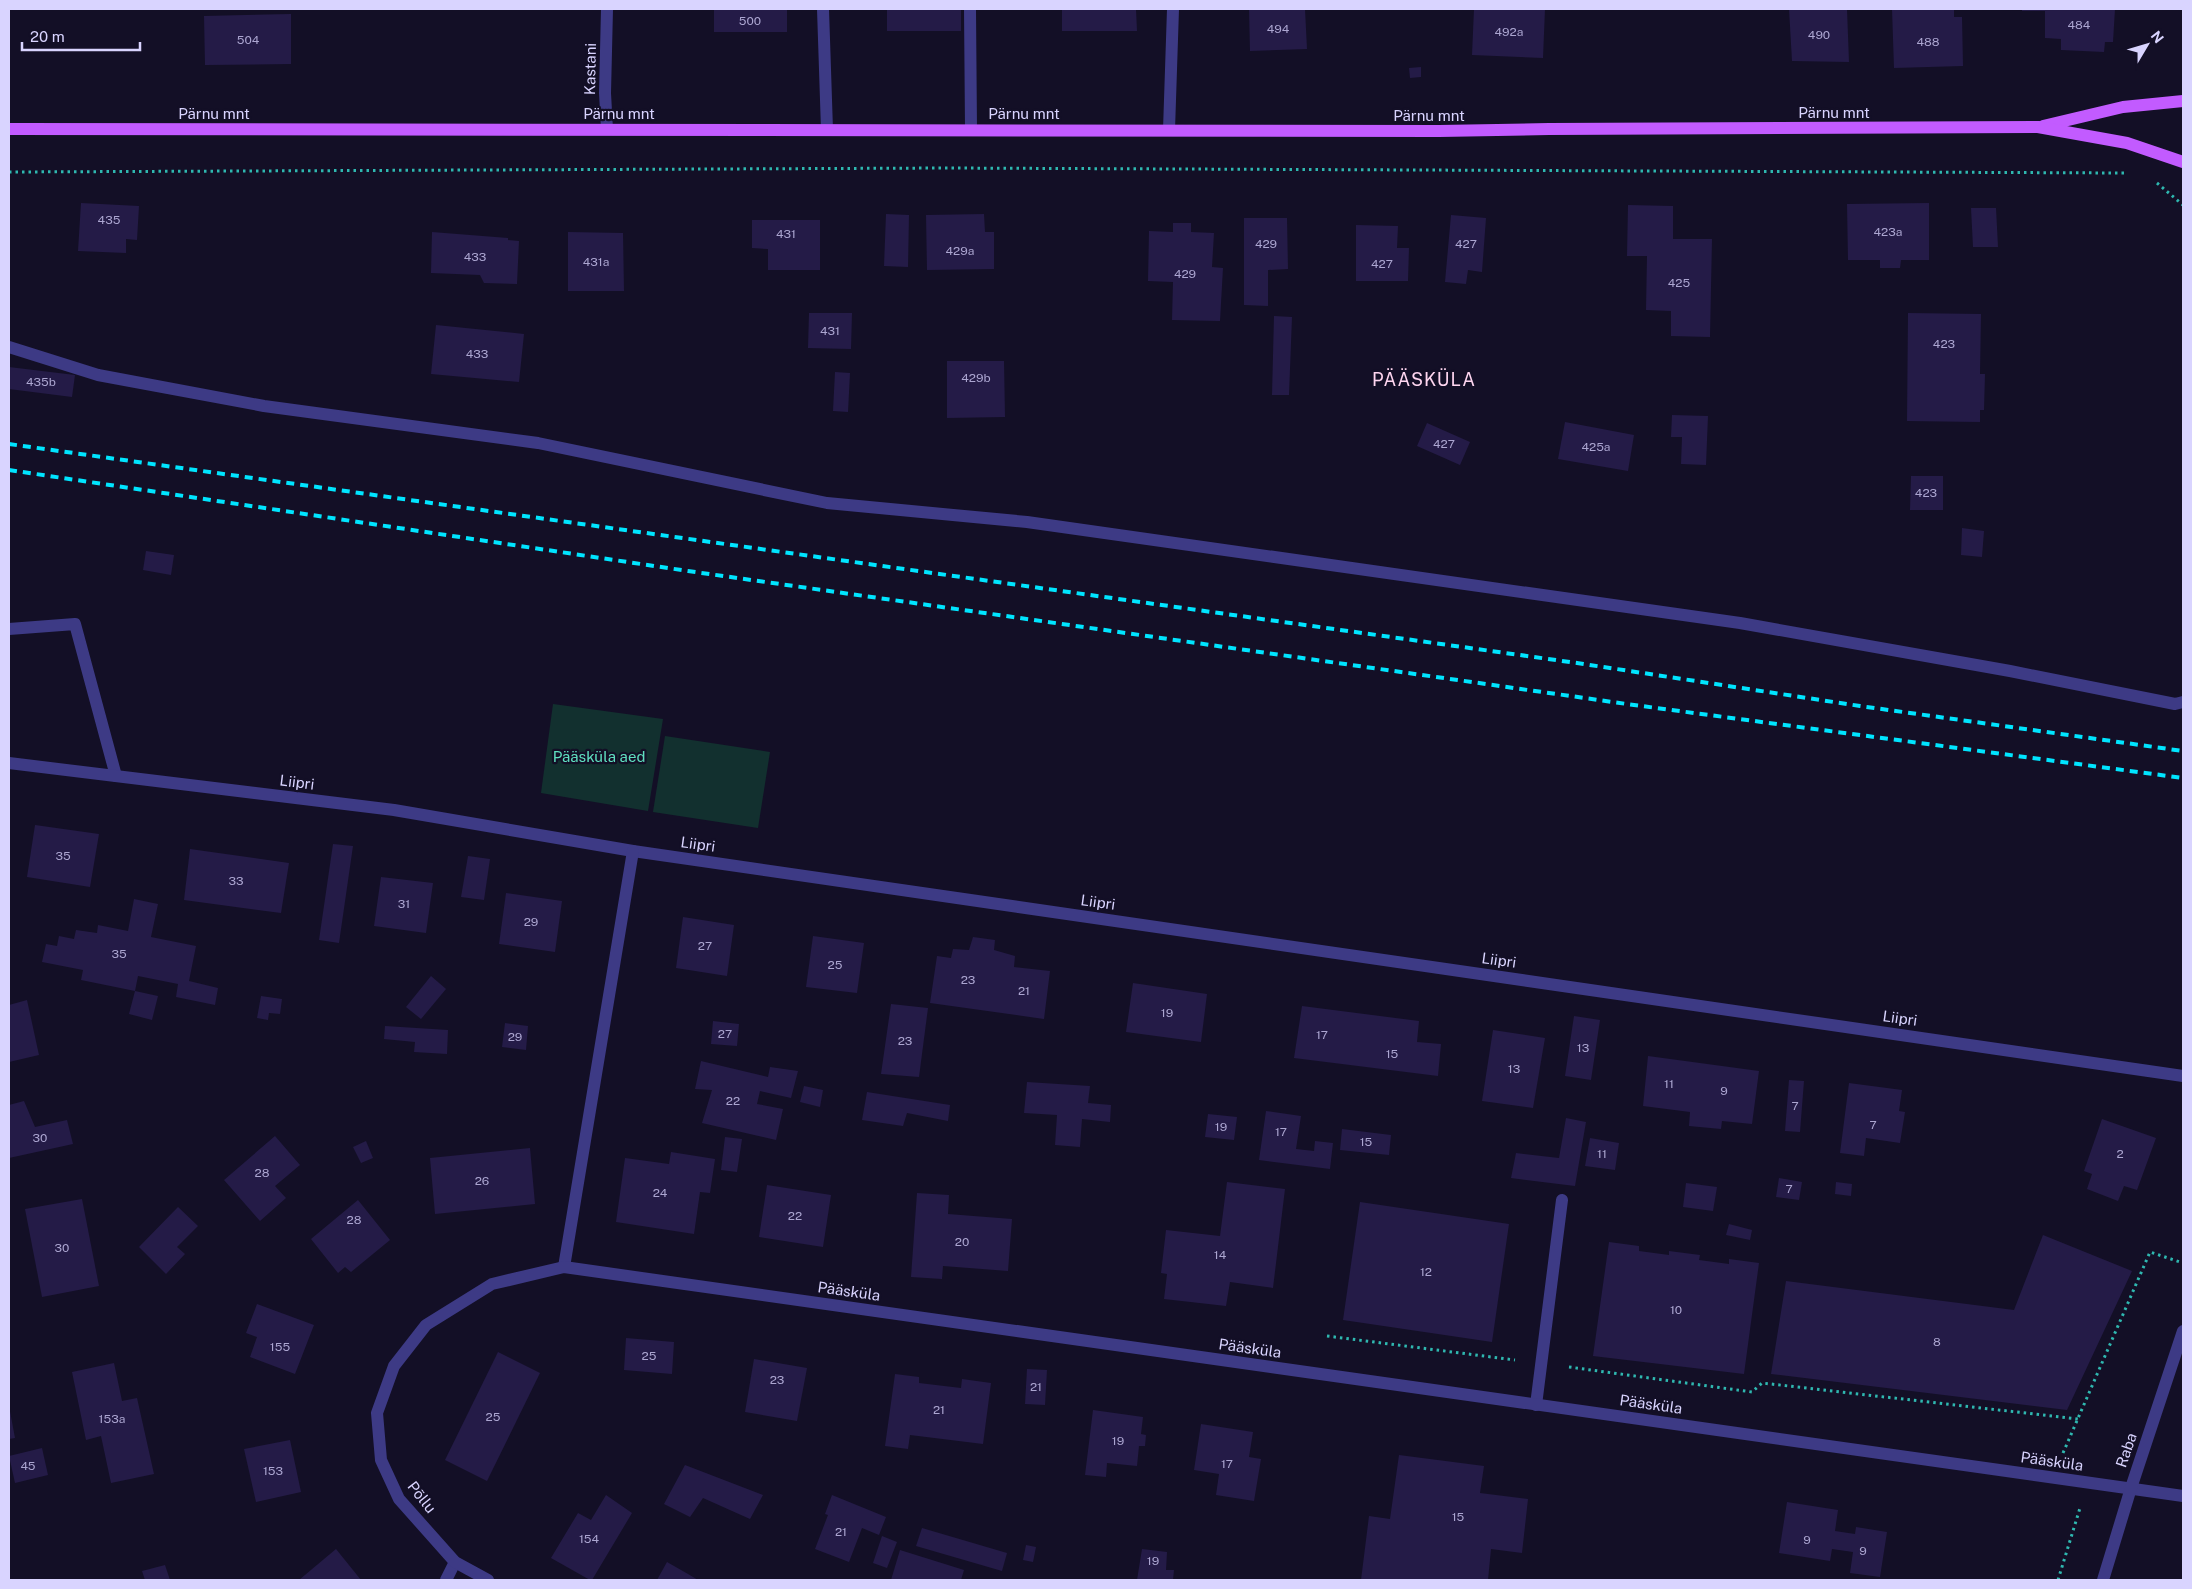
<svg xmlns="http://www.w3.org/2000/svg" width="2192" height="1589" font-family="'Public Sans',sans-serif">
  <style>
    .green { fill: #12302f }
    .building { fill: #241b47 }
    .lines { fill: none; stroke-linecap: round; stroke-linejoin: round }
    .path { stroke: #2fb8b0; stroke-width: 3; stroke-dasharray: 2.5 4; stroke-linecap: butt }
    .minor { stroke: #3d3a85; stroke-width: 12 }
    .major { stroke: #c25bff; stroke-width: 12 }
    .rail { stroke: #00e5ff; stroke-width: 4; stroke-dasharray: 8 6; stroke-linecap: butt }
    .labels { text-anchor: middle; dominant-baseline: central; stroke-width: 4.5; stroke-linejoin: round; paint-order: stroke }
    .number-label { font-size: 12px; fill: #aca6d1 }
    .street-label { font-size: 15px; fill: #d9d4ff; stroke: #130f26 }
    .park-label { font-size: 15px; fill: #5fe0c0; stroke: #130f26 }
    .quarter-label { font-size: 18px; letter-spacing: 1px; fill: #ffd6f0; stroke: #130f26 }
  </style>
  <rect width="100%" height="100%" fill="#130f26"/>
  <g class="green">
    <path d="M553,704L663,719L648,811L541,793Z"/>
    <path d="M665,736L770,752L758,828L653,812Z"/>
  </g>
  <g class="building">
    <rect x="714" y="9" width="73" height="23"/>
    <rect x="887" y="9" width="74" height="22"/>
    <path d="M1062,9H1136L1137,31H1062Z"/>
    <path d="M1249,9H1305L1307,49L1250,51Z"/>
    <path d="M1474,9H1545L1543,58L1472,55Z"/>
    <path d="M1789,9H1847L1849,62L1792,61Z"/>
    <path d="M1892,9H1954V17H1962L1963,66L1894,68Z"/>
    <path d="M2022,9H2115L2113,42H2105L2104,52L2061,50V39L2045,38V11H2022Z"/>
    <path d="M291,14V64L205,65L204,16Z"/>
    <path d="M1421,67V77L1410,78L1409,68Z"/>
    <path d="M81,203L139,206L137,240L126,239V253L78,251Z"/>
    <path d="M1929,203V260H1901L1900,268H1880V260H1848L1847,204Z"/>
    <path d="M1628,205L1673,206V239H1712L1710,337L1671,336V311L1646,310L1647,256H1627Z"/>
    <path d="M1971,208H1996L1998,247H1973Z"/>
    <path d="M886,214L909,215L908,267L884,266Z"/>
    <path d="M984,214L985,232H994V269L927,270L926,215Z"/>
    <path d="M1451,215L1486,218L1482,272L1468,270L1466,284L1445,282Z"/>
    <path d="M1244,218H1287L1288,269L1268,270V306L1244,305Z"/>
    <path d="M752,220H820V270H768V249L752,248Z"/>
    <path d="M1173,223H1191V232L1214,233L1212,267L1223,268L1220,321L1172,320L1173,282L1148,281L1149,231L1173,232Z"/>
    <path d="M1356,225L1398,226L1397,248H1409L1408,281H1356Z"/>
    <path d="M432,232L508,238V240L519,241L517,284L484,283L480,275L431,273Z"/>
    <path d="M568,232L623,233L624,291H568Z"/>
    <path d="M809,313H852L851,349L808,348Z"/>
    <path d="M1908,313L1981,314L1980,374H1985L1984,410H1980V422L1907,421Z"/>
    <path d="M1274,316L1292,317L1289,395H1272Z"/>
    <path d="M436,325L524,334L519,382L431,374Z"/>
    <path d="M947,361H1004L1005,417L947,418Z"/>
    <path d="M9,367L75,375L72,397L9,389Z"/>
    <path d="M835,372L850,373L848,412L833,411Z"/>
    <path d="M1672,415L1708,416L1706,465L1681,464L1682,437H1671Z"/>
    <path d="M1565,422L1634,435L1628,471L1558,459Z"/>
    <path d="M1427,423L1470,442L1460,465L1417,446Z"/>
    <path d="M1911,476H1943V510H1910Z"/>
    <path d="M1962,528L1984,531L1982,557L1961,555Z"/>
    <path d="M146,551L174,555L171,575L143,570Z"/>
    <path d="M35,825L99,834L90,887L27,877Z"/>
    <path d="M333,844L353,846L339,943L319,940Z"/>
    <path d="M190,849L289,863L281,913L184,900Z"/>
    <path d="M468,856L490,859L484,900L461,897Z"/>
    <path d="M381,877L433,883L426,933L374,926Z"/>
    <path d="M506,893L562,901L555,952L499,944Z"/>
    <path d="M134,899L158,904L151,937L196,946L189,981L218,988L215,1005L176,997L178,984L138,976L135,991L81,980L83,970L42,962L46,944L57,946L59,936L74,939L76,930L97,933L98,925L128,931Z"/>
    <path d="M683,917L734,925L727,976L676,968Z"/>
    <path d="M813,936L864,943L857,993L806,987Z"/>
    <path d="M973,937L995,940L994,950L1015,956L1014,967L1050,971L1044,1019L930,1003L937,956L951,958L953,949L969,950Z"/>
    <path d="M431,976L446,989L421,1019L406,1007Z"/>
    <path d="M1133,983L1207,994L1201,1042L1126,1032Z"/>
    <path d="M135,991L158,996L152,1020L129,1014Z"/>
    <path d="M261,996L282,999L280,1014L269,1013L268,1020L257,1018Z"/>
    <path d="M27,1000L39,1055L9,1062V1005Z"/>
    <path d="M891,1004L928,1008L919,1077L881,1074Z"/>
    <path d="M1302,1006L1419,1021L1417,1042L1441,1044L1438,1076L1294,1058Z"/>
    <path d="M1574,1016L1600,1020L1591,1080L1565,1076Z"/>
    <path d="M713,1021L739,1024L737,1046L711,1044Z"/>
    <path d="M505,1023L528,1026L526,1050L502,1047Z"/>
    <path d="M385,1026L448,1030L447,1054L414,1052L415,1042L384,1039Z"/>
    <path d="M1493,1030L1545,1038L1533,1108L1482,1101Z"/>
    <path d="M1648,1056L1759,1071L1752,1124L1722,1121L1721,1129L1689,1126L1690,1112L1643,1106Z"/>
    <path d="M701,1061L768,1077L770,1067L798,1071L791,1098L760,1091L757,1104L783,1109L776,1140L702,1123L712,1090L695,1089Z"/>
    <path d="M1789,1080L1804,1081L1800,1132L1785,1131Z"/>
    <path d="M1027,1082L1090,1086L1088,1103L1111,1105L1110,1122L1082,1119L1080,1147L1055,1145L1057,1115L1024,1113Z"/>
    <path d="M1849,1083L1902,1090L1899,1111L1905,1112L1900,1143L1866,1138L1864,1156L1840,1153Z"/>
    <path d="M804,1086L823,1090L820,1107L800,1102Z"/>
    <path d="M867,1092L950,1105L948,1121L907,1113L903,1126L862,1120Z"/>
    <path d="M24,1101L35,1127L67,1120L73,1144L9,1158V1105Z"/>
    <path d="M1266,1111L1301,1116L1296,1149L1314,1151L1315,1141L1333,1143L1330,1169L1259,1160Z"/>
    <path d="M1208,1114L1237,1117L1234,1140L1205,1137Z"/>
    <path d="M1566,1118L1586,1122L1575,1186L1511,1178L1516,1153L1559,1158Z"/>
    <path d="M2102,1119L2156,1138L2137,1190L2124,1186L2118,1201L2087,1189L2092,1174L2084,1171Z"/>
    <path d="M1342,1129L1391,1135L1389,1155L1340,1150Z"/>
    <path d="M275,1136L300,1165L275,1186L286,1198L260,1221L224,1180Z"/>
    <path d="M725,1137L742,1139L737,1172L721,1170Z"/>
    <path d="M1590,1138L1619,1143L1615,1170L1585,1166Z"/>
    <path d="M366,1141L373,1158L361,1163L353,1147Z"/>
    <path d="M530,1148L535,1204L435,1214L430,1158Z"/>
    <path d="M671,1152L715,1159L710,1193L700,1192L694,1234L616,1222L625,1158L669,1164Z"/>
    <path d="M1779,1178L1802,1182L1799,1200L1776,1197Z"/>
    <path d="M1227,1182L1285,1189L1273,1288L1230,1282L1226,1306L1164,1299L1167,1274L1161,1273L1166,1230L1220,1236Z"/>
    <path d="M1836,1182L1852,1184L1851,1196L1835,1194Z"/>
    <path d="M1686,1183L1717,1187L1713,1211L1683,1207Z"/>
    <path d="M767,1185L831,1195L823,1247L759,1237Z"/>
    <path d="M917,1193L949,1195L948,1214L1012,1219L1008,1271L943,1266L942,1279L911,1277Z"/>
    <path d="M82,1199L99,1286L42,1297L25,1209Z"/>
    <path d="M358,1200L390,1240L351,1272L345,1267L338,1273L311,1239Z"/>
    <path d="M1360,1202L1509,1224L1492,1342L1343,1320Z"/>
    <path d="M178,1207L198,1226L177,1247L185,1254L166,1274L139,1247Z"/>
    <path d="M1729,1224L1752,1230L1750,1240L1726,1235Z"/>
    <path d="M2043,1235L2132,1271L2067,1410L1771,1374L1786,1281L2014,1310Z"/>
    <path d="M1609,1242L1639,1246V1251L1669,1255V1251L1700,1255L1699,1260L1729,1264V1259L1759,1263L1744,1374L1593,1356Z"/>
    <path d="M257,1304L314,1325L295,1374L250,1357L257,1337L246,1333Z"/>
    <path d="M626,1338L674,1342L672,1374L624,1370Z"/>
    <path d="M498,1352L540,1373L487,1481L445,1460Z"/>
    <path d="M754,1359L807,1368L797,1421L745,1412Z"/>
    <path d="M114,1363L122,1401L137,1398L154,1474L111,1483L101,1436L86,1440L72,1372Z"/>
    <path d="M1027,1369L1047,1370L1045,1405L1025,1404Z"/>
    <path d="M895,1374L919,1377V1383L961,1388L962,1379L991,1383L983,1444L910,1435L908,1449L885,1446Z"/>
    <path d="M9,1406L15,1438L9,1439Z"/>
    <path d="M1093,1410L1143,1417L1141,1434L1146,1435L1145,1446H1139L1137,1466L1107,1463L1106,1477L1085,1475Z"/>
    <path d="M1201,1424L1253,1432L1249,1457L1261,1459L1254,1501L1216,1495L1219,1474L1194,1470Z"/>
    <path d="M290,1440L301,1492L256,1502L244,1449Z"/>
    <path d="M42,1448L48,1475L15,1483L9,1456Z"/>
    <path d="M1399,1455L1484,1466L1480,1493L1528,1499L1522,1553L1491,1549L1488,1580H1361L1369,1516L1390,1519Z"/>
    <path d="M685,1465L763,1495L750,1519L703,1498L690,1517L664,1504Z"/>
    <path d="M606,1495L632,1513L592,1580H590L551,1558L578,1513L591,1520Z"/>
    <path d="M832,1495L886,1517L879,1535L862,1528L849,1562L815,1549L828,1515L825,1514Z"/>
    <path d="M1787,1502L1838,1510L1835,1531L1855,1534L1856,1527L1887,1532L1880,1577L1850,1573L1853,1552L1832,1549L1830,1561L1779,1553Z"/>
    <path d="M922,1528L1007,1553L1002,1571L916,1546Z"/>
    <path d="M882,1536L897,1542L887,1568L873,1563Z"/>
    <path d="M1026,1545L1036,1547L1033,1562L1023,1560Z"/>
    <path d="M336,1549L361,1580H299Z"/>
    <path d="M1142,1549L1167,1552L1166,1570H1174L1173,1580H1137Z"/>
    <path d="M900,1550L964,1570L961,1580H891Z"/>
    <path d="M667,1562L688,1574L698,1580H657Z"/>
    <path d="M165,1565L170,1580H145L142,1571Z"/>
  </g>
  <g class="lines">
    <g class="path">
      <path d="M9,172L946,168L2124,173"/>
      <path d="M2157,183L2183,205"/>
      <path d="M1327,1336L1515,1360"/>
      <path d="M1569,1367L1752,1392L1762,1383L2078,1419"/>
      <path d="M2063,1453L2150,1252L2183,1263"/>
      <path d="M2058,1580L2080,1508"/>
    </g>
    <g class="minor">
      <path d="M823,9L827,130"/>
      <path d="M970,9L971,129"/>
      <path d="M607,129L605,93L607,9"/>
      <path d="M1169,130L1173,9"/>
      <path d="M9,347L98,375L264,406L538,443L827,503L1027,522L1740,623L2010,671L2175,704L2183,702"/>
      <path d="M9,629L75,624L116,776"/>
      <path d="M9,763L394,810L633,851L2183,1076"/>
      <path d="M564,1267L633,851"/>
      <path d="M1536,1405L1562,1200"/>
      <path d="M446,1580L455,1562"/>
      <path d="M488,1580L455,1562L399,1499L381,1460L377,1413L394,1366L426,1325L492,1284L564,1267L2183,1496"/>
      <path d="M2103,1580L2131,1488L2183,1331"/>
    </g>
    <g class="major">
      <path d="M2043,126L2123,107L2183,101"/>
      <path d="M9,129L1439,131L1549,129L2038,127L2127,143L2183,162"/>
    </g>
    <g class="rail">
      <path d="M9,444L1577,663L1860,706L2183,751"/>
      <path d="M9,470L688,571L1634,705L2183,778"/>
    </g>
  </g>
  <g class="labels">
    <g class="number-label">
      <text x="750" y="21">500</text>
      <text x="2079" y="25">484</text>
      <text x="1278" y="29">494</text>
      <text x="1509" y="32">492a</text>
      <text x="1819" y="35">490</text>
      <text x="248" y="40">504</text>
      <text x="1928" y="42">488</text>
      <text x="109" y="220">435</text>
      <text x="1888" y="232">423a</text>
      <text x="786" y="234">431</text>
      <text x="1266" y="244">429</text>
      <text x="1466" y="244">427</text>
      <text x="960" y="251">429a</text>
      <text x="475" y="257">433</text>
      <text x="596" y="262">431a</text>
      <text x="1382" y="264">427</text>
      <text x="1185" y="274">429</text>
      <text x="1679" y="283">425</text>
      <text x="830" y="331">431</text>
      <text x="1944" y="344">423</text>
      <text x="477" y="354">433</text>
      <text x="976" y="378">429b</text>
      <text x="41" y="382">435b</text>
      <text x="1444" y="444">427</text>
      <text x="1596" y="447">425a</text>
      <text x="1926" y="493">423</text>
      <text x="63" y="856">35</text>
      <text x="236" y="881">33</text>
      <text x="404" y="904">31</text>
      <text x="531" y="922">29</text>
      <text x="705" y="946">27</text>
      <text x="119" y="954">35</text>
      <text x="835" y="965">25</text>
      <text x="968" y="980">23</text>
      <text x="1024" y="991">21</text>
      <text x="1167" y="1013">19</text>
      <text x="725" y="1034">27</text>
      <text x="1322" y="1035">17</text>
      <text x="515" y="1037">29</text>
      <text x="905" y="1041">23</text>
      <text x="1583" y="1048">13</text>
      <text x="1392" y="1054">15</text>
      <text x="1514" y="1069">13</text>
      <text x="1669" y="1084">11</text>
      <text x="1724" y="1091">9</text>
      <text x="733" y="1101">22</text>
      <text x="1795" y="1106">7</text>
      <text x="1873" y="1125">7</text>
      <text x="1221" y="1127">19</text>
      <text x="1281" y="1132">17</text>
      <text x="40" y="1138">30</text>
      <text x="1366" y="1142">15</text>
      <text x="1602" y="1154">11</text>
      <text x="2120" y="1154">2</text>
      <text x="262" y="1173">28</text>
      <text x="482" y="1181">26</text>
      <text x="1789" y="1189">7</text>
      <text x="660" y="1193">24</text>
      <text x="795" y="1216">22</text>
      <text x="354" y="1220">28</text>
      <text x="962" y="1242">20</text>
      <text x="62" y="1248">30</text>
      <text x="1220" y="1255">14</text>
      <text x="1426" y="1272">12</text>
      <text x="1676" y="1310">10</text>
      <text x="1937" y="1342">8</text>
      <text x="280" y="1347">155</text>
      <text x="649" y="1356">25</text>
      <text x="777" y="1380">23</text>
      <text x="1036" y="1387">21</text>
      <text x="939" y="1410">21</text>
      <text x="493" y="1417">25</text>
      <text x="112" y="1419">153a</text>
      <text x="1118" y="1441">19</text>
      <text x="1227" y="1464">17</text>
      <text x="28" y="1466">45</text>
      <text x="273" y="1471">153</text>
      <text x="1458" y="1517">15</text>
      <text x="841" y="1532">21</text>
      <text x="589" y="1539">154</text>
      <text x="1807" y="1540">9</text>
      <text x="1863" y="1551">9</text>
      <text x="1153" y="1561">19</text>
    </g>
    <g class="street-label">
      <text transform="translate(590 69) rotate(-89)">Kastani</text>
      <text x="1834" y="112">Pärnu mnt</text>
      <text x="214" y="113">Pärnu mnt</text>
      <text x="619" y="113">Pärnu mnt</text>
      <text x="1024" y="113">Pärnu mnt</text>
      <text x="1429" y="115">Pärnu mnt</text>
      <text transform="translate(297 782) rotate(7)">Liipri</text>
      <text transform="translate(698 844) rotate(8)">Liipri</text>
      <text transform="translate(1098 902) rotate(8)">Liipri</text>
      <text transform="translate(1499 960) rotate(8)">Liipri</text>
      <text transform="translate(1900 1018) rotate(8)">Liipri</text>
      <text transform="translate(849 1291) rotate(8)">Pääsküla</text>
      <text transform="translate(1250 1348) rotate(8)">Pääsküla</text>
      <text transform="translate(1651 1404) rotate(8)">Pääsküla</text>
      <text transform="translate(2126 1450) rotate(-71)">Raba</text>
      <text transform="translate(2052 1461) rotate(8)">Pääsküla</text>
      <text transform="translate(422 1497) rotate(52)">Põllu</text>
    </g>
    <g class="park-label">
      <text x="599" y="756">Pääsküla aed</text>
    </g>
    <g class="quarter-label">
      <text x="1424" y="379">PÄÄSKÜLA</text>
    </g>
  </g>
  <rect width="2192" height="1589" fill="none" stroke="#d9d4ff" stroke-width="20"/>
  <g transform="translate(2147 45) rotate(52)" stroke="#130f26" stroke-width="4" paint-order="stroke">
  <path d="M0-4L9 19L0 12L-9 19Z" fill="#d9d4ff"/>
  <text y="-8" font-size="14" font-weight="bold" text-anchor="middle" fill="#d9d4ff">N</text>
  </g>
  <path d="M22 42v8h118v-8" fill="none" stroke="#d9d4ff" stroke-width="2.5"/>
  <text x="30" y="42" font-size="15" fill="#d9d4ff" stroke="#130f26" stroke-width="4" paint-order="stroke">20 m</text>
</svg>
